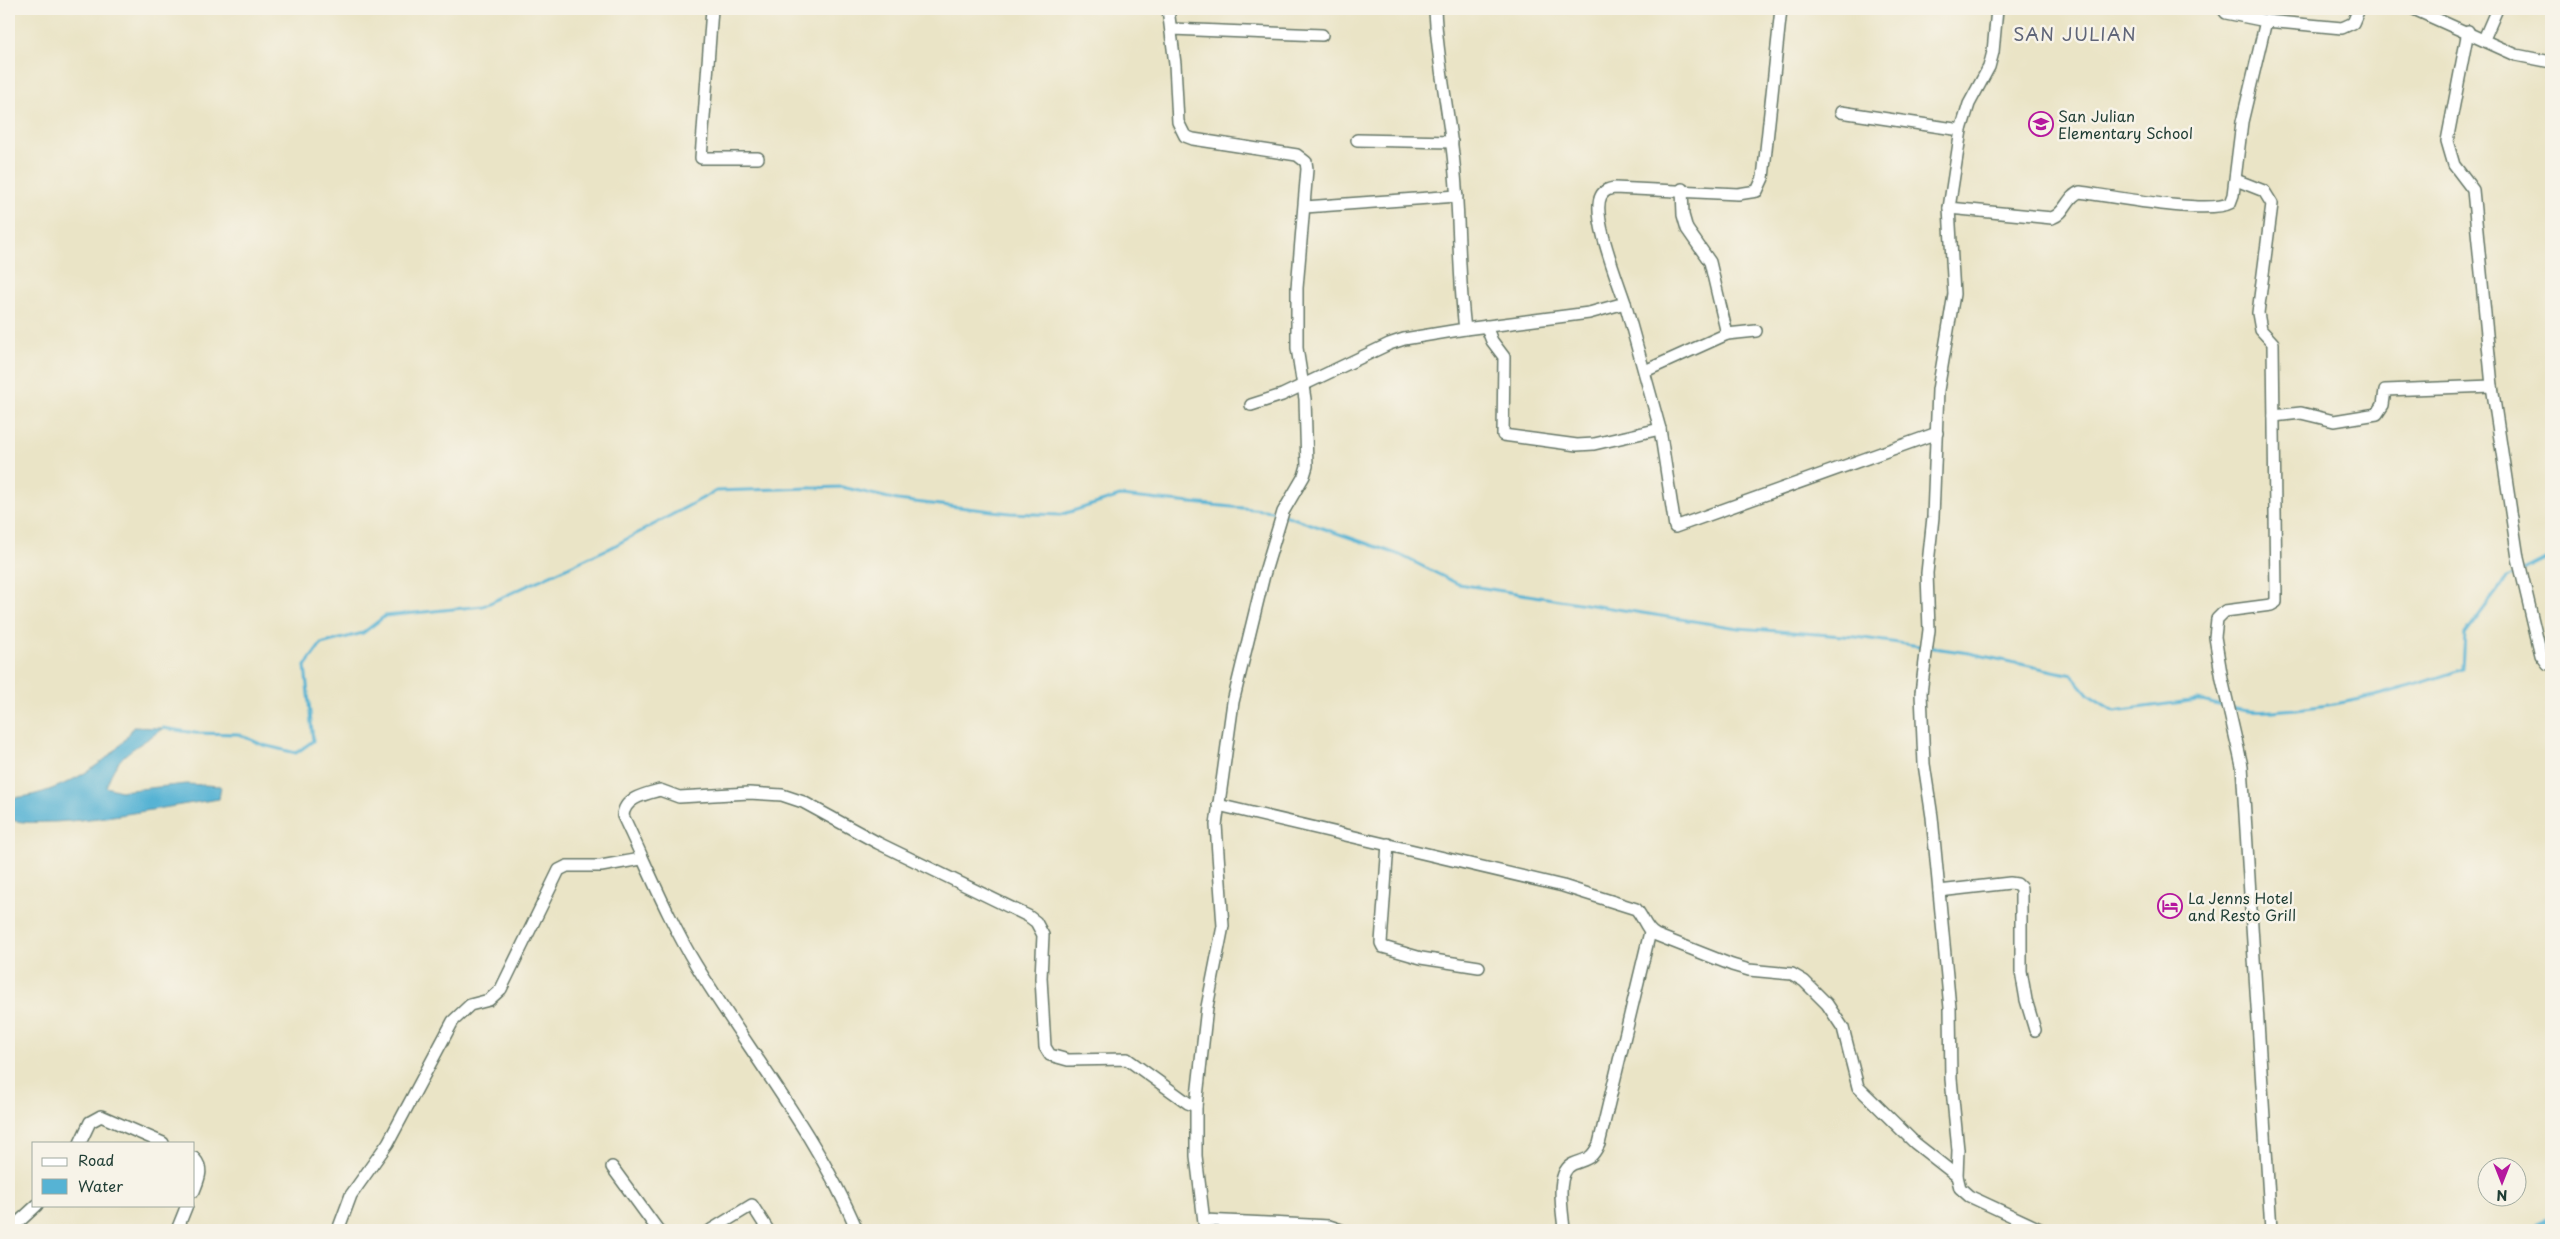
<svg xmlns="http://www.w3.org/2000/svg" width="2560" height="1239" font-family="'Playpen Sans',sans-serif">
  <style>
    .water { fill: #56b3d4; stroke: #3a7884 }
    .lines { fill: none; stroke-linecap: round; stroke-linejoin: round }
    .stream { stroke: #56b3d4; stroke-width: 3 }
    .river { stroke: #56b3d4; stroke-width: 18 }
    .minor-casing { stroke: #667767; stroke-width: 14 }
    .minor { stroke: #fff; stroke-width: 11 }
    .labels { text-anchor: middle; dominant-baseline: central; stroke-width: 5; stroke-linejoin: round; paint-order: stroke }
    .poi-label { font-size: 15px; fill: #1f3d34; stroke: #f7f3e8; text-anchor: start }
    .quarter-label { font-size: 18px; letter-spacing: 1px; fill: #5f6578; stroke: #f7f3e8 }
  </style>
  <rect width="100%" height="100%" fill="#f7f3e8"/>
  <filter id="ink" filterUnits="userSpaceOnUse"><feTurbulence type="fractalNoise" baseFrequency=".02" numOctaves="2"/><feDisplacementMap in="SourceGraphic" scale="10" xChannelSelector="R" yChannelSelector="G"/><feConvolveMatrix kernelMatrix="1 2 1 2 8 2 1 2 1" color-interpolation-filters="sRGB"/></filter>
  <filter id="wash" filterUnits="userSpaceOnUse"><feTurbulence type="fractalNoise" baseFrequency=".0096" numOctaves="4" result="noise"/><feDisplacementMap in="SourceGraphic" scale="20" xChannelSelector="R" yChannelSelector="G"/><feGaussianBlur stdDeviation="1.12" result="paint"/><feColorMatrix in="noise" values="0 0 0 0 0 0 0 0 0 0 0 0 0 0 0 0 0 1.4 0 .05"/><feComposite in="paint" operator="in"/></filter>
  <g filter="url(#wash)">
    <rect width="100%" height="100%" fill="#eae4c6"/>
    <path class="water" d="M133,727L163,728C136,750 119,749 106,787L121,791L186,784L221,786L219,799C163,807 110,819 55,822C40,822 22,824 9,819V798C49,798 114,764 133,727Z"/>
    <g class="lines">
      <g class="stream">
        <path d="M2232,708C2253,714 2275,711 2296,709C2358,703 2405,689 2463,669L2465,634L2506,579L2551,556"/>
        <path d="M163,728L195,733L238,734L263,745L296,753L313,741L305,666L321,644L363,633L385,616L483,606L612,547L716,491L842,487L897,500L1010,513L1060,515L1120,496L1273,511L1400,555L1458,584L1738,628L1856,637L1969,653L2072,675L2089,695L2114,711L2198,700L2226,707"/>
      </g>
      <path class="river" d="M2544,1230L2551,1225"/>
    </g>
  </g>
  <g filter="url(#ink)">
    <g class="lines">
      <defs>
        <g id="minor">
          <path d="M712,9L701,158H758"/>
          <path d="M1168,9L1175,64L1178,122L1185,136L1193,139L1297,155L1306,162L1307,169L1297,288V348L1305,399L1307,466L1304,476L1283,512L1264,575L1233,702L1216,825L1223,926L1207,1007L1196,1106V1156L1205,1230"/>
          <path d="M1997,9L1993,52L1989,67L1969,104L1961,130L1949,208L1954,294L1938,390L1933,517L1927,573L1929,630L1921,693L1924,764L1932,817L1950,1008L1951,1079L1958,1150L1957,1176L1960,1188L1969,1196L2042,1230"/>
          <path d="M2223,9L2226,13L2266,21"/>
          <path d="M2414,9L2516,55L2551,62"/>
          <path d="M1171,29L1322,35"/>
          <path d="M2468,31L2447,141L2454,165L2473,190L2492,386L2518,558L2541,655L2548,664H2551"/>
          <path d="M2484,39L2497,9"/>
          <path d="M1841,112L1961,130"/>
          <path d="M1357,140L1452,142"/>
          <path d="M2236,180L2264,191L2272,204L2258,313L2261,330L2273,343L2276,595V602L2271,605L2225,611L2217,619L2215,637L2222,679L2242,766L2271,1230"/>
          <path d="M1682,189L1683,215L1687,229L1710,262L1727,334L1756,331"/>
          <path d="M1305,207L1457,196"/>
          <path d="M1949,208L2052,218C2066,213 2067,196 2080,192C2109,196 2209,215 2230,203L2233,195L2242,122L2266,21L2342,28L2353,23L2359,9"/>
          <path d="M1625,303L1660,429L1675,527L1937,433"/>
          <path d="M1486,326L1492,341L1504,357L1503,435L1577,445L1594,444L1660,429"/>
          <path d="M1465,329L1589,313L1625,303C1618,281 1591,215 1601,196C1604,190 1609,189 1614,188L1738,194L1757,191L1763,178L1781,9"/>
          <path d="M1645,371L1727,334"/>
          <path d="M1251,405L1282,395L1389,344L1404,339L1465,329C1458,274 1460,219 1454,164C1449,112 1437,61 1435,9"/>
          <path d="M2274,416L2301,413L2334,421L2377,414L2383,405L2385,390L2492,386"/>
          <path d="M1218,805L1563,886L1636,909C1644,918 1645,929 1656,935L1732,965L1749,970L1792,974L1804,981L1827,1004L1843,1028L1858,1087L1915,1143L1957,1176"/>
          <path d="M1388,844L1381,943L1383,947L1421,958L1479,967"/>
          <path d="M1939,891L2010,883L2017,884L2021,888V971L2026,1000L2035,1030"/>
          <path d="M80,1143L90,1122L101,1116L163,1143"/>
          <path d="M194,1158C204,1169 199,1178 194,1191"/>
          <path d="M612,1167L658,1230"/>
          <path d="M1204,1220L1329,1226L1341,1230"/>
          <path d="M10,1230L37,1205"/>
          <path d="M177,1230L187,1205"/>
          <path d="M338,1230L351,1195L388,1143L453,1021L470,1005L489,1000L501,989L559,870L567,866H601L641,859"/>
          <path d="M711,1230L752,1205L768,1230"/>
          <path d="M857,1230C817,1135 750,1053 696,965C667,917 647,866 623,816C624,798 645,794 660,790L679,797L749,793L782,795L803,802L878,843L1028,916L1036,922L1043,935L1041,978L1045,1047L1050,1055L1068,1060L1127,1059L1188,1103L1196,1106"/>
          <path d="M1564,1230C1563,1213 1554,1172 1573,1164C1588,1158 1591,1160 1599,1144L1650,932"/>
        </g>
      </defs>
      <use href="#minor" class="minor-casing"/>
      <use href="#minor" class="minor"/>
    </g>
  </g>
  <defs>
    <symbol id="school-ring" viewBox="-11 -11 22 22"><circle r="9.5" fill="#f7f3e8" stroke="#b5179e" stroke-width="1.5"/><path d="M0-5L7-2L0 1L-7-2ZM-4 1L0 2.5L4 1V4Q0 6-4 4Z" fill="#b5179e"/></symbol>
    <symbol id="hotel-ring" viewBox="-11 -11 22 22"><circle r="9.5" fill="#f7f3e8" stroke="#b5179e" stroke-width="1.5"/><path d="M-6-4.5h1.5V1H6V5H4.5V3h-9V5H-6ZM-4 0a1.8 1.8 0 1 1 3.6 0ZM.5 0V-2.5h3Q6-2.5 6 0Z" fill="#b5179e"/></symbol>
  </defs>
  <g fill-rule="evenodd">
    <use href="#school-ring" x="2027" y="110" width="28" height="28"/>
    <use href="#hotel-ring" x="2156" y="892" width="28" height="28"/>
  </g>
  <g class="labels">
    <g class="poi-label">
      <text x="2058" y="115">San Julian<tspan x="2058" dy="17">Elementary School</tspan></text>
      <text x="2188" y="897">La Jenns Hotel<tspan x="2188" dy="17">and Resto Grill</tspan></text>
    </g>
    <g class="quarter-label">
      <text x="2075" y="33">SAN JULIAN</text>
    </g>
  </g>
  <rect width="2560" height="1239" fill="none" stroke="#f7f3e8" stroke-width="30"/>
  <rect x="32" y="1142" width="162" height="65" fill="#f7f3e8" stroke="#a1aaa0"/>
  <rect x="42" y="1158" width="25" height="8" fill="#ffffff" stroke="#a1aaa0"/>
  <text x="78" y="1166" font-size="15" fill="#1f3d34">Road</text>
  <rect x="42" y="1179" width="25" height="15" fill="#56b3d4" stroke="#a1aaa0"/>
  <text x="78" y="1192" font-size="15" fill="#1f3d34">Water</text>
  <g transform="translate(2502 1182) rotate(180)"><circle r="24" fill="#f7f3e8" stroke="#a1aaa0"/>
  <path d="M0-4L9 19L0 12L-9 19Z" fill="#b5179e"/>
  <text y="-8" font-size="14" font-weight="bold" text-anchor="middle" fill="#1f3d34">N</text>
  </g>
</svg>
